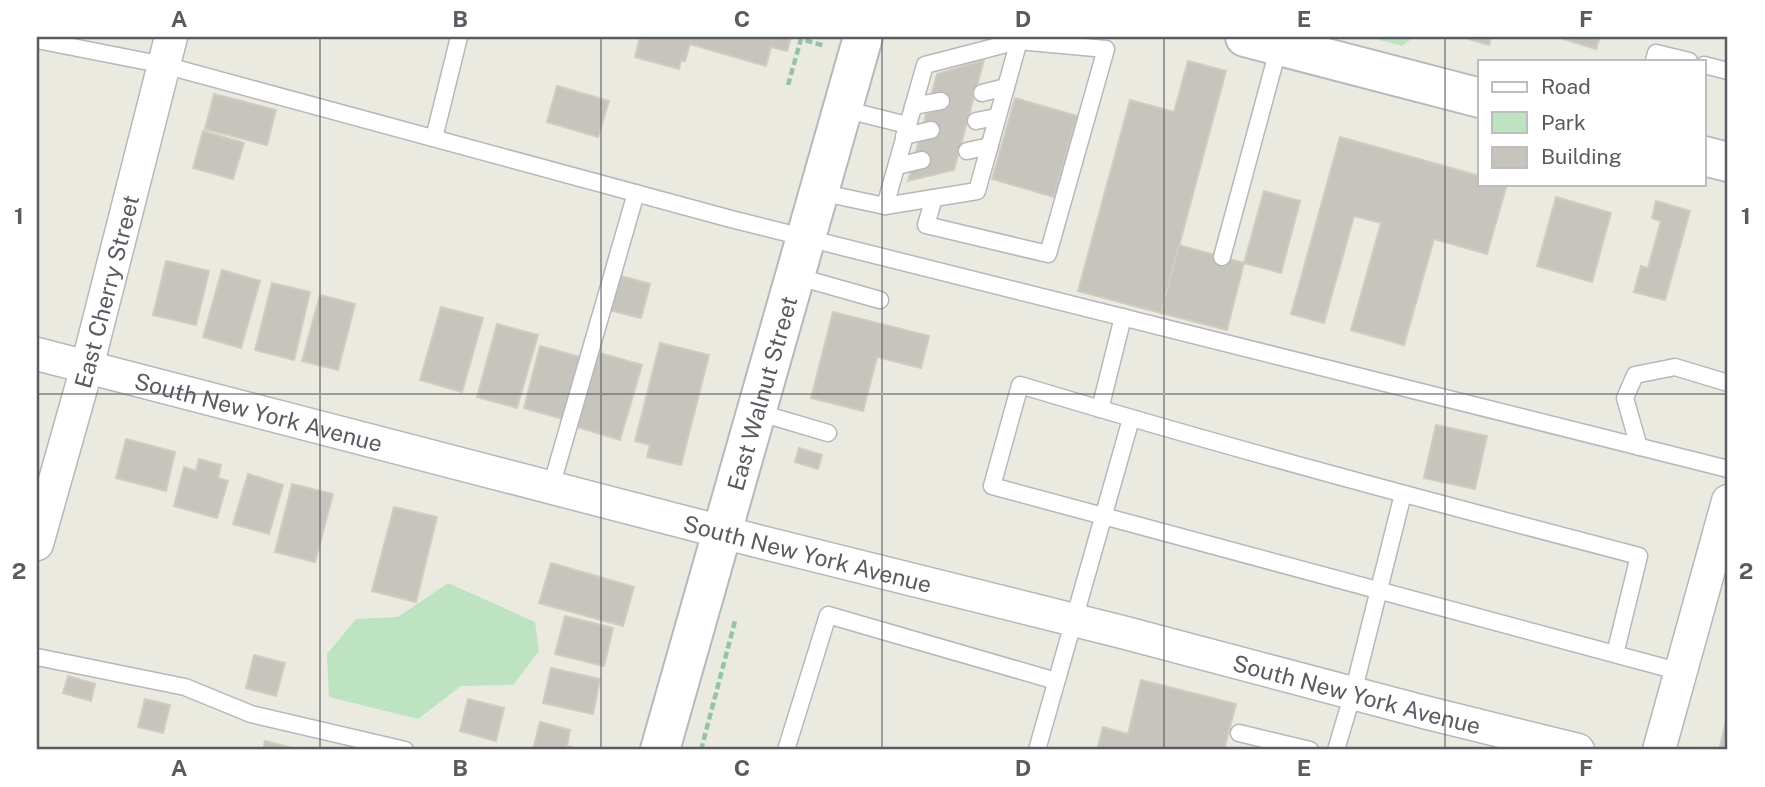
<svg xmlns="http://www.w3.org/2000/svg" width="1765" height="787" font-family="'Public Sans',sans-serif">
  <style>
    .green { fill: #bde3c1 }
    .building { fill: #c6c4bd; stroke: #d0ccbf; stroke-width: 2 }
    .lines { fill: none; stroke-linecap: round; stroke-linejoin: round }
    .lane-casing { stroke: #b6b7bc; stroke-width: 19 }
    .street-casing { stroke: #b6b7bc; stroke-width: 35 }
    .secondary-casing { stroke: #b6b8be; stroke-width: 42 }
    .path { stroke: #96c3a8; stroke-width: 4.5; stroke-dasharray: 7 3.5; stroke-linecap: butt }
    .lane { stroke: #fff; stroke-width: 16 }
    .street { stroke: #fff; stroke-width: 32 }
    .secondary { stroke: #fff; stroke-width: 38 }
    .grid { fill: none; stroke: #595b60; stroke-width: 2; stroke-opacity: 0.55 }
    .labels { text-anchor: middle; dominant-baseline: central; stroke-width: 6; stroke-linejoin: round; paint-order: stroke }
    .street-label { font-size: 23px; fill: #595b60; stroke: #fff }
    .neatline { fill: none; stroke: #595b60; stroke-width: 2.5 }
    .grid-label { font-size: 23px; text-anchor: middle; font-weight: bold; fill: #595b60 }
  </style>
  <rect width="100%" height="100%" fill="#ebeae0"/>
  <g class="green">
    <path d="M1369,37H1414L1402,46Z"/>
    <path d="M448,583L535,622L539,651L513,685L461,686L418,719L329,697L327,654L356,619L398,617Z"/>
  </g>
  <g class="building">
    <path d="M640,37H791L787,51L771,47L766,66L690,44L685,61L681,60L679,69L635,57Z"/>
    <path d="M1462,37H1491L1489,45Z"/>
    <path d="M1563,37H1600L1596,49L1563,39Z"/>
    <path d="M984,60L954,170L908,181L937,74Z"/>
    <path d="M1188,61L1226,71L1161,313L1078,291L1130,100L1174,112Z"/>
    <path d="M557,86L609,101L598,137L547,122Z"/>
    <path d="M214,94L276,110L267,145L205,129Z"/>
    <path d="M1015,98L1077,116L1054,197L992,179Z"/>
    <path d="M203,131L244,143L233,179L193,168Z"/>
    <path d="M1340,137L1480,176V184H1507L1487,254L1434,239L1404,345L1351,330L1381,223L1354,216L1324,323L1291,314Z"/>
    <path d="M1264,191L1300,201L1281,273L1244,263Z"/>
    <path d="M1556,197L1611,213L1592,282L1537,266Z"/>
    <path d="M1656,201L1690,211L1665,300L1634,292L1641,266L1648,268L1661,221L1652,218Z"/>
    <path d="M1179,245L1244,263L1227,330L1161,313Z"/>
    <path d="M166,261L209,271L196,325L153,315Z"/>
    <path d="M222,270L260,281L241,348L203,337Z"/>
    <path d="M618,275L650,284L641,318L609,310Z"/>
    <path d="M272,283L310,292L294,360L255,350Z"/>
    <path d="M320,295L355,304L338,370L302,361Z"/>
    <path d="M441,307L483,318L462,392L420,380Z"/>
    <path d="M833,312L929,336L921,368L877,357L863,411L811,398Z"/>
    <path d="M497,324L538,335L517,408L477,397Z"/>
    <path d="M660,343L709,355L681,465L647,457L650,445L635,441Z"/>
    <path d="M540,346L580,357L563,419L524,408Z"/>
    <path d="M596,352L642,365L620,440L574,426Z"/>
    <path d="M1436,425L1487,436L1475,489L1424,478Z"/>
    <path d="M126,439L175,452L166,491L116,478Z"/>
    <path d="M799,448L822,455L818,469L795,462Z"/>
    <path d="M199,459L221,465L218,478L228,481L217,518L174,506L184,467L196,471Z"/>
    <path d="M248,474L283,485L269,534L233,524Z"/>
    <path d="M292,484L333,494L315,562L275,552Z"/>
    <path d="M394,507L437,517L416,602L372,591Z"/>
    <path d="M551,563L634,587L623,626L539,603Z"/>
    <path d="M565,616L613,628L604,666L555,654Z"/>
    <path d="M254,655L285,663L276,696L246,688Z"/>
    <path d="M551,668L600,679L593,714L543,703Z"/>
    <path d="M68,676L95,684L91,701L63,693Z"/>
    <path d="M1141,680L1236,704L1224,750H1097L1103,727L1128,734Z"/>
    <path d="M145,699L170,705L163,733L138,727Z"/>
    <path d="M468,699L504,708L496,741L460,731Z"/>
    <path d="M1728,713V750H1719Z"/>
    <path d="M540,722L570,730L567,746L578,749V750H533Z"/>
    <path d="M265,741L300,750H263Z"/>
  </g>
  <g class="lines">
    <defs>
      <g id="lane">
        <path d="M37,40L164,65L731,219L1728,469"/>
        <path d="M1654,61L1656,53L1689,61"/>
        <path d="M1704,65L1728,71"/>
        <path d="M982,93L1006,87"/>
        <path d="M913,106L941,101"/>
        <path d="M843,109L907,125"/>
        <path d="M976,121L996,117"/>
        <path d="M904,136L931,130"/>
        <path d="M434,138L459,37"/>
        <path d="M967,151L990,146"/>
        <path d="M897,166L922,160"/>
        <path d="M819,192L885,206L977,191L1020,37"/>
        <path d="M885,206L925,65L1018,41L1106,49L1048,254L926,225L934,198"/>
        <path d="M1222,257L1279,46"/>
        <path d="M795,276L880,300"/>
        <path d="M1100,409L1123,317"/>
        <path d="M757,412L828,433"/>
        <path d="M1639,447L1625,398L1635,375L1675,367L1728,383"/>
        <path d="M551,487L636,193"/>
        <path d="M1615,654L1639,556C1432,502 1225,447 1020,385L992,486L1681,672"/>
        <path d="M37,657L185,687L251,714L405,750"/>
        <path d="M1239,733L1310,750"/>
        <path d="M786,750L828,615L1056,681"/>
        <path d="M1037,750L1131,419"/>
        <path d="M1336,750L1353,693L1403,494"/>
      </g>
      <g id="street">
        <path id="s1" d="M37,354L757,541L1122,632L1424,712L1578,750"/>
        <path id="s2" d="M37,544L87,367L171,37"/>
        <path d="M1659,750L1728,501"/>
      </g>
      <g id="secondary">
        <path d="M1245,37L1480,98"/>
        <path d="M1704,156L1728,162"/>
        <path id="s3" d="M660,750L863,37"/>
      </g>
    </defs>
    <use href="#lane" class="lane-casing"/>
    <use href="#street" class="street-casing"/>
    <use href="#secondary" class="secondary-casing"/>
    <g class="path">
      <path d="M788,85L801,39L825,46"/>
      <path d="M701,750L735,621"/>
    </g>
    <use href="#lane" class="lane"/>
    <use href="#street" class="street"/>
    <use href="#secondary" class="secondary"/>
  </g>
  <path class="grid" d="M320,37V750M601,37V750M882,37V750M1164,37V750M1445,37V750M37,394H1728"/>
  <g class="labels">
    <g class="street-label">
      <text stroke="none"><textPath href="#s2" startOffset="262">East Cherry Street</textPath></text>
      <text stroke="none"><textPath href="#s3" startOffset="371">East Walnut Street</textPath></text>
      <text stroke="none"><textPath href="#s1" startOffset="229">South New York Avenue</textPath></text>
      <text stroke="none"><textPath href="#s1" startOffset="796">South New York Avenue</textPath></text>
      <text stroke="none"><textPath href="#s1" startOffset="1363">South New York Avenue</textPath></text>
    </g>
  </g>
  <rect width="1765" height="787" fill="none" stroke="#ffffff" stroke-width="77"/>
  <rect x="1478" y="60" width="228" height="126" fill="#ffffff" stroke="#bdbdbf" stroke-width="2"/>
  <rect x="1492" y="82" width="35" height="10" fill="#ffffff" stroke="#bdbdbf" stroke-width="2"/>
  <text x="1541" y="94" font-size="21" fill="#595b60">Road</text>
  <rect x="1492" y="112" width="35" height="21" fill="#bde3c1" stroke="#bdbdbf" stroke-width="2"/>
  <text x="1541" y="130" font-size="21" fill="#595b60">Park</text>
  <rect x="1492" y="147" width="35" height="21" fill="#c6c4bd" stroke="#bdbdbf" stroke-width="2"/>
  <text x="1541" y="164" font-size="21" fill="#595b60">Building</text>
  <rect x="38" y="38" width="1688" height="710" class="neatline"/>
  <g class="grid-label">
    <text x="179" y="27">A</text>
    <text x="460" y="27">B</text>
    <text x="742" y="27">C</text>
    <text x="1023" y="27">D</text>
    <text x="1304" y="27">E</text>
    <text x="1586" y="27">F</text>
    <text x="19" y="224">1</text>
    <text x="1746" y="224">1</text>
    <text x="19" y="579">2</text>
    <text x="1746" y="579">2</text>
    <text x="179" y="776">A</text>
    <text x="460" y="776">B</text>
    <text x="742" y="776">C</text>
    <text x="1023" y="776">D</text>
    <text x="1304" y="776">E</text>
    <text x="1586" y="776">F</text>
  </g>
</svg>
